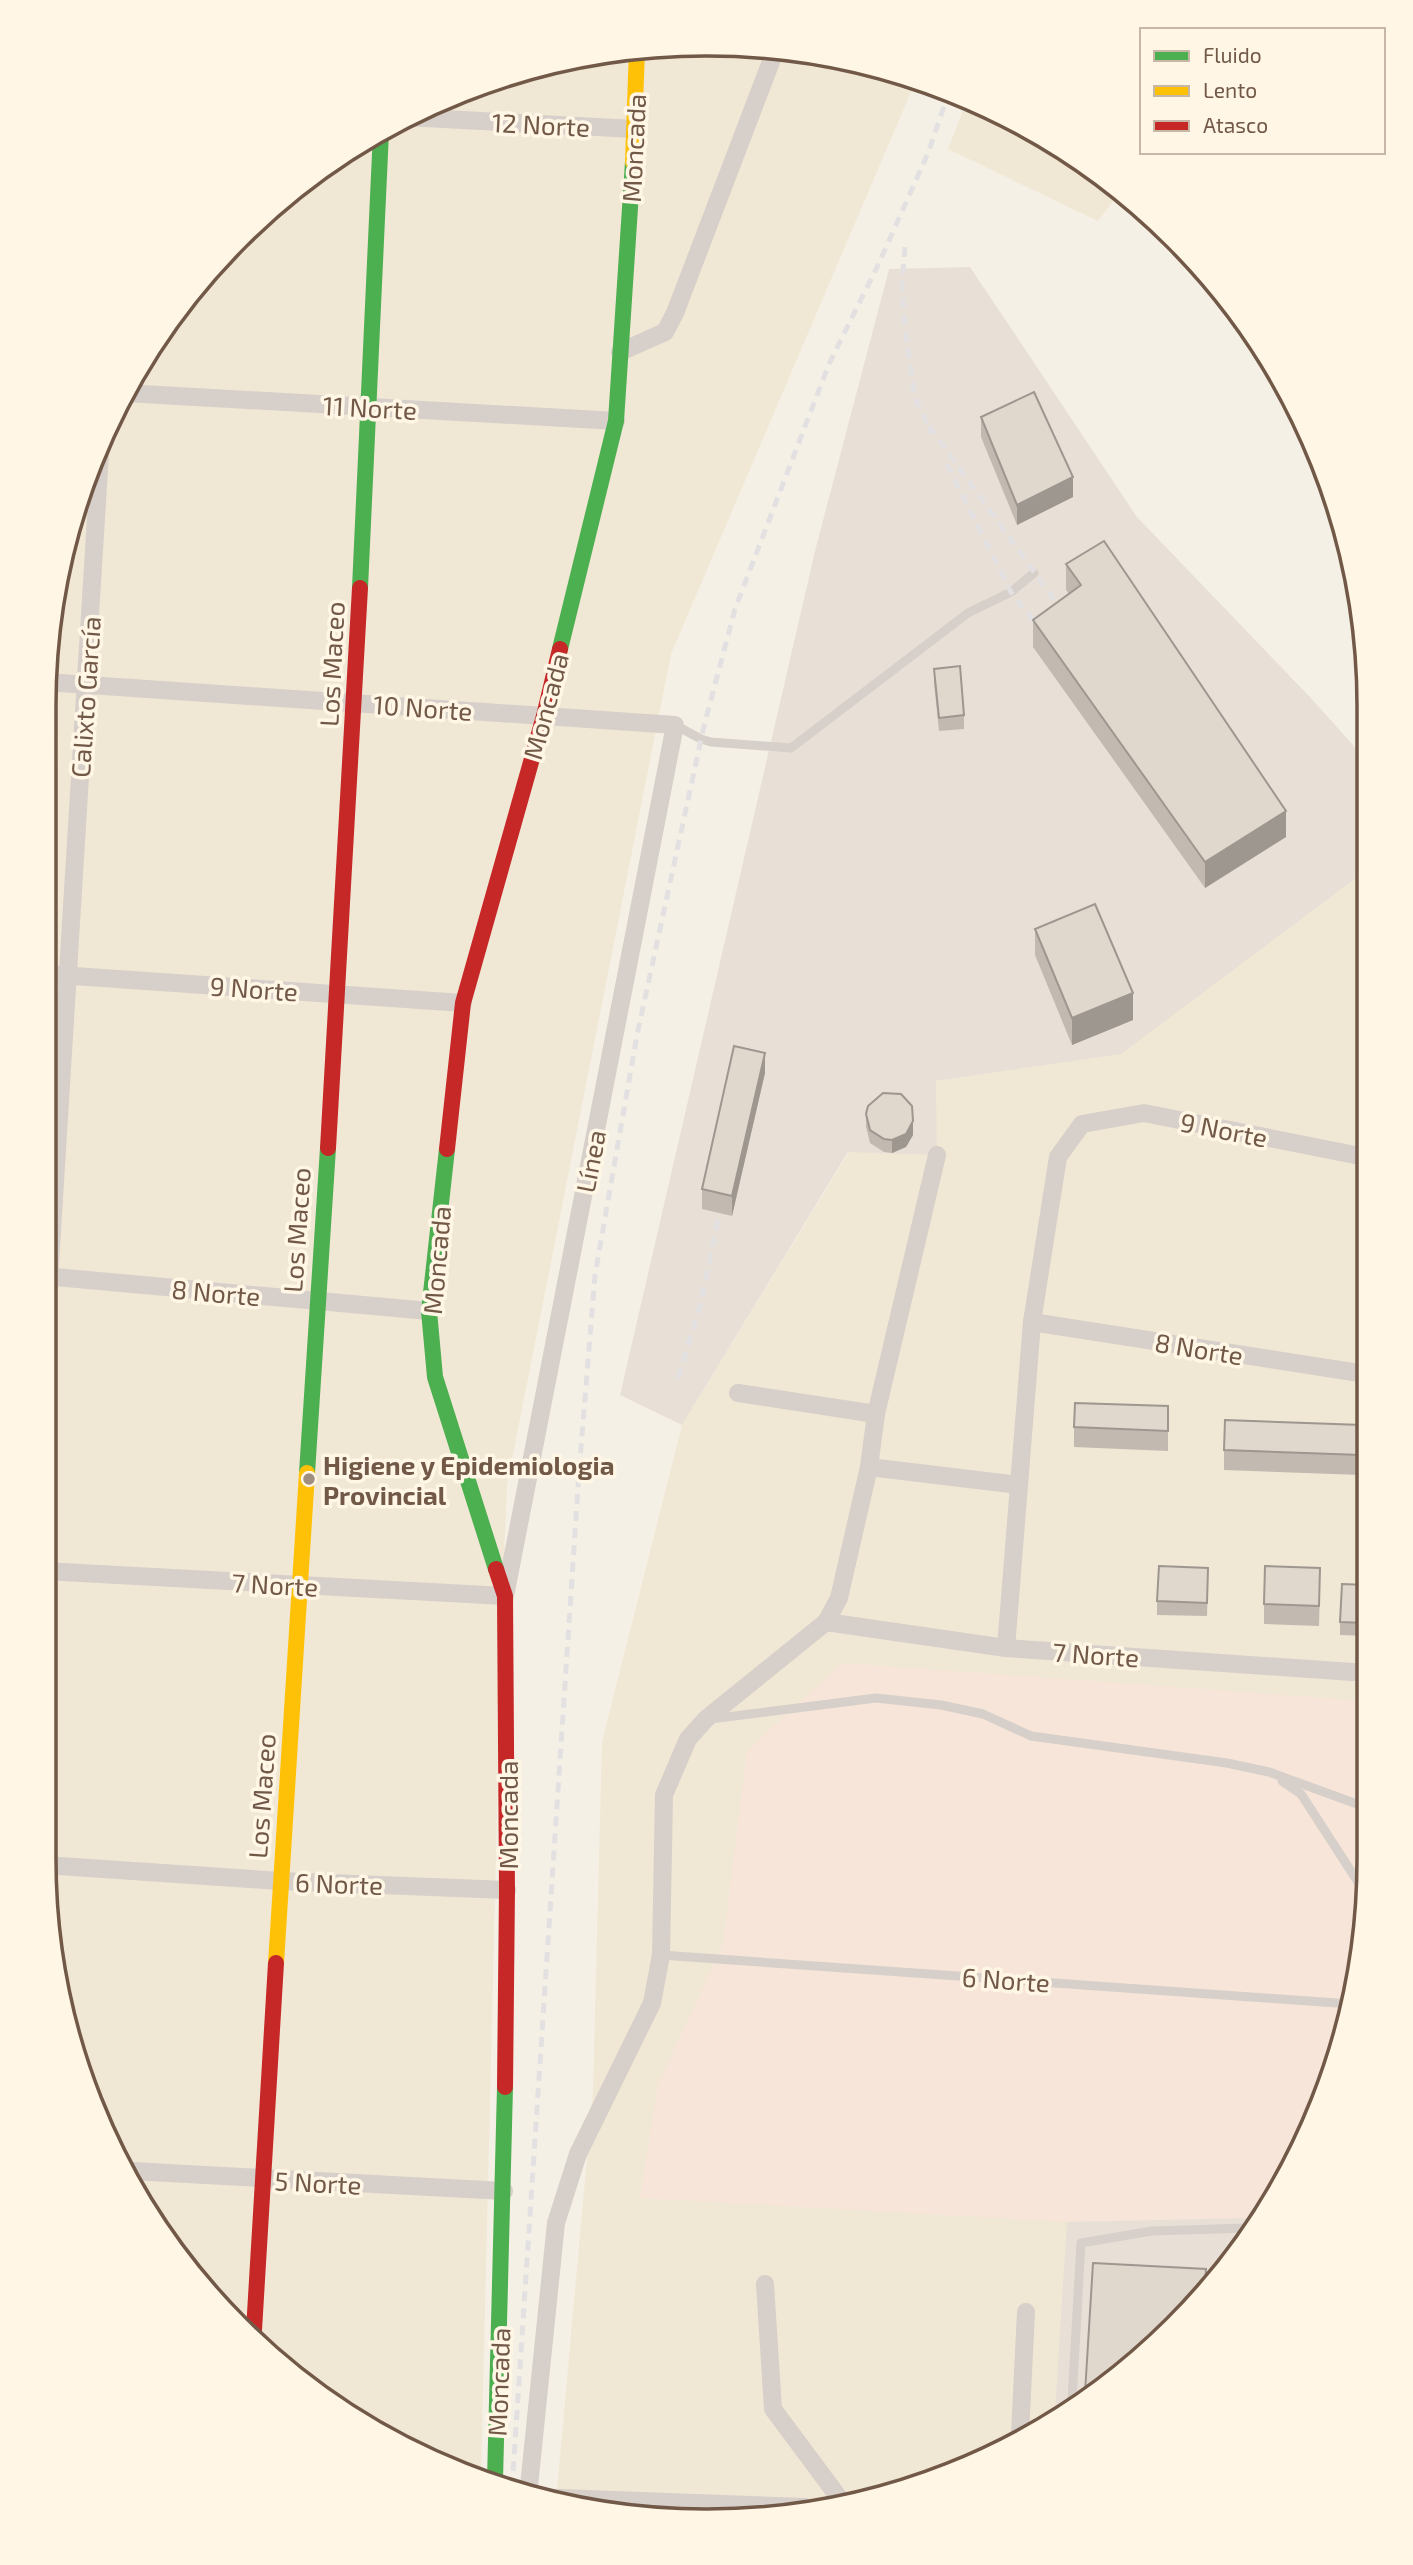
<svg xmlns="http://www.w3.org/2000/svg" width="1413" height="2565" font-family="'Exo 2',sans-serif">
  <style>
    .residential { fill: #f1e7d5 }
    .commercial { fill: #f6e5d8 }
    .industrial { fill: #e8e0d7 }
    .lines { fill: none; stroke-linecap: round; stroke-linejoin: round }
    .lane { stroke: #d7cfc9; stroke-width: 9 }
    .street { stroke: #d7cfc9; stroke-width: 18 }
    .fast { stroke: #4caf50; stroke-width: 16 }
    .slow { stroke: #ffc107; stroke-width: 16 }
    .jam { stroke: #c62828; stroke-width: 16 }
    .rail { stroke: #e3e0e2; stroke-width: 5; stroke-dasharray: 10 7; stroke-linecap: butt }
    .wall { fill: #c2bab0 }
    .shaded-wall { fill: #9e9790 }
    .building { fill: #e1d8cd; stroke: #9e9790; stroke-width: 2 }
    .poi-dot { fill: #a08e7e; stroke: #fff6e5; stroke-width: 2.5 }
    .labels { text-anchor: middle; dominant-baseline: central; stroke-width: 7; stroke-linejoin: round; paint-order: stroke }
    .street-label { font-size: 26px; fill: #725947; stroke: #fff6e5 }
    .poi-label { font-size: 26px; font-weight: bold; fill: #725947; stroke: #fff6e5; text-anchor: start }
    .rim { fill: none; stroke: #725947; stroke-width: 3.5 }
  </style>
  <rect width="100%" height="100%" fill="#f5f0e5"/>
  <g class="residential">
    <path d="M663,45L793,49L917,78L671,654L507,1485L502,1606L481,2474L339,2410L181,2262L79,2072L44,1858L45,664L66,535L132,375L208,270L303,181L413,112L535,66Z"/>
    <path d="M967,100L1038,132L1120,192L1098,221L948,149Z"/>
    <path d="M1364,872L1368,1901L1347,2030L1281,2190L1144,2357L960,2471L750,2520L556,2501L593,2091L602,1742L682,1425L849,1152L936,1081L1121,1053Z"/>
  </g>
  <path class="commercial" d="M842,1663L1367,1701L1368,1901L1347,2030L1281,2190L1257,2218L1067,2222L640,2198L658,2085L723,1944L747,1751Z"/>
  <g class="industrial">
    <path d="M970,267L1137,517L1309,696L1364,757V872L1121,1054L936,1081L937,1155L848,1152L682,1425L620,1395L815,551L889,269Z"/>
    <path d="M1257,2218L1144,2357L1055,2412L1067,2222Z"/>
  </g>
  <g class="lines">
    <g class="lane">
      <path d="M675,725L701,739L711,742L791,748L968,613L1011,592L1034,573"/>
      <path d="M710,1719L876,1698L941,1705L983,1714L1031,1736L1227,1763L1269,1772L1368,1808"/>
      <path d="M1282,1781L1301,1794L1358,1882L1368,1891"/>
      <path d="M661,1955L1351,2004"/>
      <path d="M1072,2401L1081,2243L1152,2231L1249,2228"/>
    </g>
    <g class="street">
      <path d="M405,117L635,129"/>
      <path d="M620,352L665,332L675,313L772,59"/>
      <path d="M125,393L616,421"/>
      <path d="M45,974L463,1003"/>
      <path d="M44,1276L429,1311"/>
      <path d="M1032,1322L1366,1374"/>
      <path d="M44,1360L100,453"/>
      <path d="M738,1393L876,1414"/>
      <path d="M869,1467L1019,1485"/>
      <path d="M44,1571L505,1596L675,725L45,682"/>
      <path d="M826,1622L1006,1648L1367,1673"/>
      <path d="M1006,1648L1032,1322L1058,1157L1082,1124L1144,1113L1365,1157"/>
      <path d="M45,1865L280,1881L507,1890"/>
      <path d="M132,2171L504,2191"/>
      <path d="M765,2284L773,2409L840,2499"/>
      <path d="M1020,2434L1026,2312"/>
      <path d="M528,2496L556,2223L578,2154L652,2003L661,1955L664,1795L688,1739L706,1719L826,1622L839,1598L869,1467L876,1414L937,1155"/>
      <path d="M532,2497L805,2507"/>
    </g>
    <g class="fast">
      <path d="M360,588L381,132"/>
      <path d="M560,649L616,421L633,162"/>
      <path d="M447,1149L429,1311L435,1377L496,1569"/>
      <path d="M307,1473L328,1148"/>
      <path d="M495,2480L505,2087"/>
    </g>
    <g class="slow">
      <path d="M633,162L637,49"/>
      <path d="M276,1963L307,1473"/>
    </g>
    <g class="jam">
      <path d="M328,1148L360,588"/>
      <path d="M447,1149L463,1003L544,716L560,649"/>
      <path d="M496,1569L505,1596L507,1890L505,2087"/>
      <path d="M254,2330L276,1963"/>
    </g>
    <g class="rail">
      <path d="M905,247L902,283L905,329L915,398L932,433"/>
      <path d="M929,426L1068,619"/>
      <path d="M947,464L1011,592L1044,634"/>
      <path d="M678,1378L701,1302L723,1195"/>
      <path d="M512,2488L579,1472L595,1275L637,1035L704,726L735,609L829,364L879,263L928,153L949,92"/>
    </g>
  </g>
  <g class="wall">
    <path d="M981,417L1073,497L1017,525L981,437Z"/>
    <path d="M1066,564L1286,837L1205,888L1033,647V620L1069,594L1066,590Z"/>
    <path d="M934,669L964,715V729L939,731L934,683Z"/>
    <path d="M1035,929L1133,1020L1072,1045L1035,955Z"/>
    <path d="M765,1073L732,1216L702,1209V1189Z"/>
    <path d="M866,1114L913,1135L906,1147L892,1153L884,1152L870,1143L866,1127Z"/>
    <path d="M1168,1406V1451L1074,1447V1427Z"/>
    <path d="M1362,1445L1361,1475L1224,1470V1450Z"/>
    <path d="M1208,1581L1207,1616L1157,1615V1601Z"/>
    <path d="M1367,1585V1636L1340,1635V1622Z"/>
    <path d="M1320,1588L1319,1626L1264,1624V1604Z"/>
  </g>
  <g class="shaded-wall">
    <path d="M1073,477V497L1017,525V505Z"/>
    <path d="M1286,811V837L1205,888V862Z"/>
    <path d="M1133,993V1020L1072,1045V1018Z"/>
    <path d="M765,1053V1073L732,1216V1196Z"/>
    <path d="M913,1121V1135L906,1147L892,1153V1140Z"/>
  </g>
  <g class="building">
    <path d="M1034,392L1073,477L1017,505L981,417Z"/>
    <path d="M1104,541L1286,811L1205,862L1033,620L1081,585L1066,564Z"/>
    <path d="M960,666L964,715L939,718L934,669Z"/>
    <path d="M1095,904L1133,993L1072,1018L1035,929Z"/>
    <path d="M734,1046L765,1053L732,1196L702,1189Z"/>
    <path d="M883,1093L901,1094L912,1106L913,1121L906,1134L892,1140L884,1139L870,1130L866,1114L868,1106Z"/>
    <path d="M1075,1403L1168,1406V1431L1074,1427Z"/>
    <path d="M1225,1420L1362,1425L1361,1455L1224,1450Z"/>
    <path d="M1159,1566L1208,1568L1207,1603L1157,1601Z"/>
    <path d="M1265,1566L1320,1568L1319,1606L1264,1604Z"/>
    <path d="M1342,1584L1367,1585V1623L1340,1622Z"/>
    <path d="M1093,2263L1206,2269L1205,2282L1144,2357L1085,2393Z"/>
  </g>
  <circle class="poi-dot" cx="309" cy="1479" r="7"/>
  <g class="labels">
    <g class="street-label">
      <text transform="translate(541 124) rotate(3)">12 Norte</text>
      <text transform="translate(633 148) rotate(-87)">Moncada</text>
      <text transform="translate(370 407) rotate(3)">11 Norte</text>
      <text transform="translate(331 664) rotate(-87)">Los Maceo</text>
      <text transform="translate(85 697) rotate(-86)">Calixto García</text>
      <text transform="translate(545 706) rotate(-75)">Moncada</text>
      <text transform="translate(423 707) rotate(4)">10 Norte</text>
      <text transform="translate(254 988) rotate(4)">9 Norte</text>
      <text transform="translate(1224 1129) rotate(11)">9 Norte</text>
      <text transform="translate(590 1161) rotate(-79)">Línea</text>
      <text transform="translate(296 1230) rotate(-86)">Los Maceo</text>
      <text transform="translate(436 1260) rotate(-85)">Moncada</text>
      <text transform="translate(216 1292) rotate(5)">8 Norte</text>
      <text transform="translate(1199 1348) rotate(9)">8 Norte</text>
      <text transform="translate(275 1584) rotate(3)">7 Norte</text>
      <text transform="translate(1096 1654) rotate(4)">7 Norte</text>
      <text transform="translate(261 1796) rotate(-86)">Los Maceo</text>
      <text transform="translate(507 1815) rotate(-90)">Moncada</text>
      <text transform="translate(339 1883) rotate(2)">6 Norte</text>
      <text transform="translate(1006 1979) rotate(4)">6 Norte</text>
      <text transform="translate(318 2182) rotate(3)">5 Norte</text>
      <text transform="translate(498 2382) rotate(-88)">Moncada</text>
    </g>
    <g class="poi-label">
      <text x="323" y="1464">Higiene y Epidemiologia<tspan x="323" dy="30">Provincial</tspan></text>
    </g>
  </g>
  <path d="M0 0H1413V2565H0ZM706 56H707A650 650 0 0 1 1357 706V1859A650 650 0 0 1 707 2509H706A650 650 0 0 1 56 1859V706A650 650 0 0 1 706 56Z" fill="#fff6e5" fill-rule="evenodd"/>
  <path class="rim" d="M706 56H707A650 650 0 0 1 1357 706V1859A650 650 0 0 1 707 2509H706A650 650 0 0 1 56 1859V706A650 650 0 0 1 706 56Z"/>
  <rect x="1140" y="28" width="245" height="126" fill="#fff6e5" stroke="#c7b7a6" stroke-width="2"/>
  <rect x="1154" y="51" width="35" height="10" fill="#4caf50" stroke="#c7b7a6" stroke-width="2"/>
  <text x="1203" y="63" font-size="21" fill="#725947">Fluido</text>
  <rect x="1154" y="86" width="35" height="10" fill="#ffc107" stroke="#c7b7a6" stroke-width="2"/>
  <text x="1203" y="98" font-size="21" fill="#725947">Lento</text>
  <rect x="1154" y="121" width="35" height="10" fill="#c62828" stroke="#c7b7a6" stroke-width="2"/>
  <text x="1203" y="133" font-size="21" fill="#725947">Atasco</text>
</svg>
